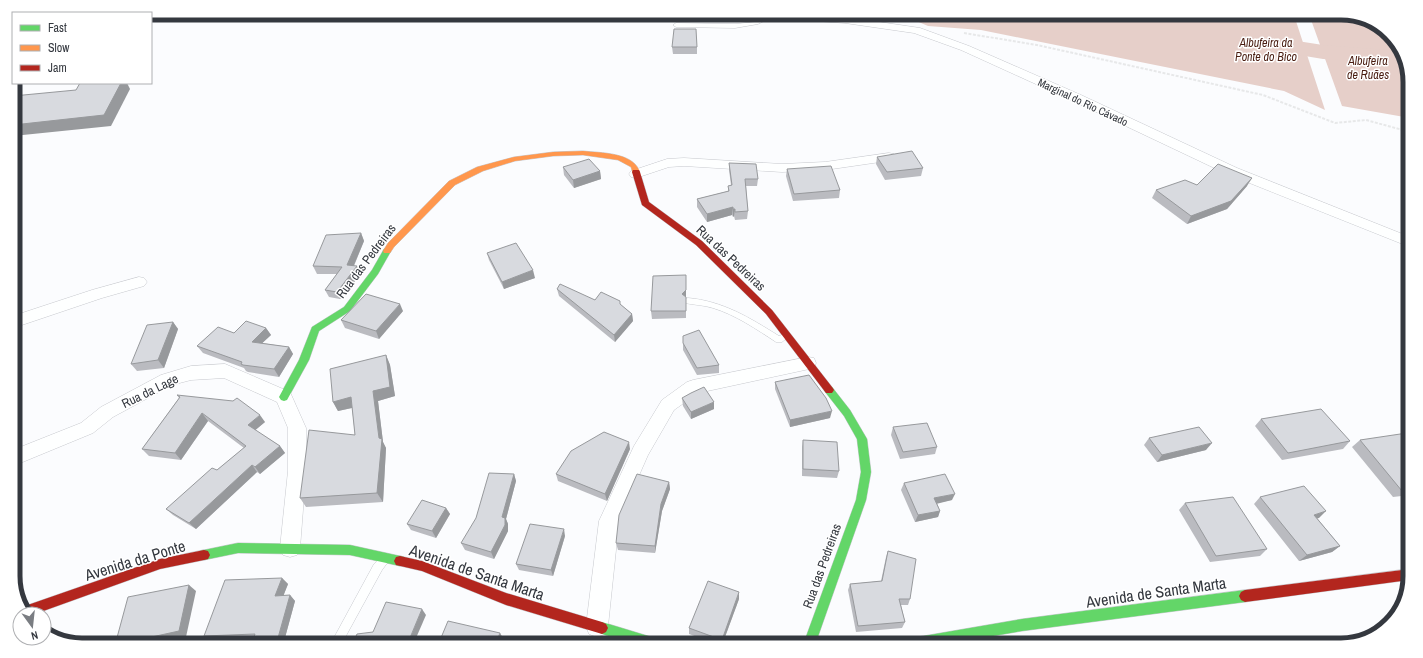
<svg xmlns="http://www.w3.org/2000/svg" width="1423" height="658" font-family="'Archivo Narrow',sans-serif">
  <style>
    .water { fill: #e6cfc9 }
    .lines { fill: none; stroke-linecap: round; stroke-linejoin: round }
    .river { fill: #e6cfc9; fill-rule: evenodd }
    .lane-casing { stroke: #c7c9ce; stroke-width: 1 }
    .street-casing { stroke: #c7c9ce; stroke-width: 1 }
    .fast-casing { stroke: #c7c9ce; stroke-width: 1 }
    .slow-casing { stroke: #c7c9ce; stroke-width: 1 }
    .jam-casing { stroke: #c7c9ce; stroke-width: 1 }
    .path { stroke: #e7e8e9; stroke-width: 2; stroke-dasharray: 3 1.5; stroke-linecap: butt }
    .lane { fill: #feffff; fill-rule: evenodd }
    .street { fill: #feffff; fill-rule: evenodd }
    .fast { fill: #63d668; fill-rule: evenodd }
    .slow { fill: #ff974d; fill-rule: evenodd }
    .jam { fill: #b3261e; fill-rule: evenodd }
    .wall { fill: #babbc0 }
    .shaded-wall { fill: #97999c }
    .building { fill: #d8dadf; stroke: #97999c }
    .labels { text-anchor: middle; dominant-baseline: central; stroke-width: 3; stroke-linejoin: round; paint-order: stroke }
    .far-street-label { font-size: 11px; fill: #34383f; stroke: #fff }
    .far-water-label { font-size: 12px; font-style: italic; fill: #491d11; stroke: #fff }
    .street-label { font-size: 13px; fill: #34383f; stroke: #fff }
    .near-street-label { font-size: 16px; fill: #34383f; stroke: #fff }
    .rim { fill: none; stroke: #34383f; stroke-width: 5 }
  </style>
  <rect width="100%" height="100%" fill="#fbfcfe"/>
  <g class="water">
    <path d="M884,13H1283L1294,15L1325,110L1284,91L981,30L928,26L914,20Z"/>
    <path d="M1316,13H1341L1368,18L1398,43L1410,78V118L1342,106L1310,17L1318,18Z"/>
  </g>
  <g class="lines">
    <path class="river" d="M1258,35L1323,45L1401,51L1405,64L1323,59L1250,47L1247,42L1250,37Z"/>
    <defs>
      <g id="lane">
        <path d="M772,13L775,15L774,16L758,24L735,28L676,27L673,25L676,23L735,24L755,22Z"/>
        <path d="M688,298C723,301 750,318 779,336L784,334L787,335L788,337L782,342H776C756,329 736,315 713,308C704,305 694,305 685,303L684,301L685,299Z"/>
        <path d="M383,557L387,559L388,562L382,570L341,645H330L374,564L379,559Z"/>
      </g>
      <g id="street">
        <path d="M739,13H789L845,17L920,28L969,46L1081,95L1237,168L1410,237V247L1227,174L1073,101L961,50L914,33L845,23L744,16Z"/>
        <path d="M889,153L894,154L895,157L894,160L825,170L782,172L684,166L669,167L636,178L631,177L629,174L631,171L667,159L684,158L782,164L825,162Z"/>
        <path d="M139,277L144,278L147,282L144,286L102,298L13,328V316L92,290Z"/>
        <path d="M808,357L814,358L816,363L814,368L698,393L674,410L648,455L619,521L608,626L605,634L597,637L589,634L586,626L599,521L634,446L662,400L687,382L693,380Z"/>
        <path d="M225,364L290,392L306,428V471L300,548L297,555L290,557L283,555L280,548L288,471V428L277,402L224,378L191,380L172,385L113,417L93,433L13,466V450L81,423L101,407L161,375L191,366Z"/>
      </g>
      <g id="fast">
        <path d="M387,248L391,251L378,274L350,311L319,331L309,360L287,400L284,401L281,400L279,397L299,360L312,327L344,307L372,270L384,249Z"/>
        <path d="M829,386L832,387L850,410L867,439L871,472L866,500L815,645H803L856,500L861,472L857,439L844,416L826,393L824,390L826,387Z"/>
        <path d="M238,543L350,545L400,556L404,557L406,561L404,565L400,566L350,555L238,553L204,560L200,559L198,555L200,551L204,550Z"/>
        <path d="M1245,590L1249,592L1251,596L1249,600L1245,602L1022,631L941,645H900L902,641L906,639L1022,619Z"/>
        <path d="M602,622L658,639L662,641L664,645H638L602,634L598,632L596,628L598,624Z"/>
      </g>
      <path id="slow" d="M583,151C601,153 633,152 640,172L639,174H633L631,167L618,160L583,155L553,156L515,161L483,171L455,185L394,247L390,253H384L383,251L388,243L449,181L477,167L514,157L553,152Z"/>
      <g id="jam">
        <path d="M633,170H639L640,172L649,202L702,241L772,310L832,387L834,390L832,393H826L766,314L696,245L642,205L632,172Z"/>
        <path d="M204,550L208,551L210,555L208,559L204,560L160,569L35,614H25L22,607L160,559Z"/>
        <path d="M400,556L422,561L506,593L602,622L606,624L608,628L606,632L602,634L506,605L422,571L396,565L394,561L396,557Z"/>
        <path d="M1410,569L1409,580L1245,602L1241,600L1239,596L1241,592L1245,590Z"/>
      </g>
    </defs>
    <use href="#lane" class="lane-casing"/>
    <use href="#street" class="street-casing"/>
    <use href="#fast" class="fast-casing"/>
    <use href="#slow" class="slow-casing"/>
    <use href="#jam" class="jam-casing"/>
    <path class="path" d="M964,33L1037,45L1263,95L1335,123L1366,120L1410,132"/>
    <use href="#lane" class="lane"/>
    <use href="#street" class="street"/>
    <use href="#fast" class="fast"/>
    <use href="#slow" class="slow"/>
    <use href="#jam" class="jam"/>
  </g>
  <g class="wall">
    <path d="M1313,13H1336L1334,16Z"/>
    <path d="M672,47H697V54H673Z"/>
    <path d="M877,157L923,168L921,176L885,180L876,164Z"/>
    <path d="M729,163L758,179L757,186H746L748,211L747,219L735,220L734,216L733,217L732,215L707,222L697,207V199L728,191V186L731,185L729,170Z"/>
    <path d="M563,167L600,171L601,179L574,188L564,175Z"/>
    <path d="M787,169L840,190L839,198L793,201L786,176Z"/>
    <path d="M1197,185L1247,186L1227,209L1187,224L1152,198L1156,190Z"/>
    <path d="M361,233L364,241L354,266L361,274L340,299L329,297L325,290L337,274H317L313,266Z"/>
    <path d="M487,253L535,278L504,289L489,260Z"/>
    <path d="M686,275V318L652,319L651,311Z"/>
    <path d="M557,289L595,300L621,305L632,314L633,321L615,342L559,296Z"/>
    <path d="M403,311L379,339L345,328L341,320Z"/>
    <path d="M173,322L178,329L164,368L137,371L131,364Z"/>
    <path d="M266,328L271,335L262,343L289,347L293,354L279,377L248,372L246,371L244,368L203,353L197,346L234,333Z"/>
    <path d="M683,336L719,365V373L697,375L683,350Z"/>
    <path d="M386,355L390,365L395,396L378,401L383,442L386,448L383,502L306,507L300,498L355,435L352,408L338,411L333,402Z"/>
    <path d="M775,382L830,418L790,427L775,389Z"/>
    <path d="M177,395L265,422L255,430L280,446L285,453L260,474L257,472L196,529L173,515L166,509L217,470L244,448L208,421L181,460L149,456L142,449L179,398Z"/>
    <path d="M682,398L714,409L691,419L683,406Z"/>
    <path d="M1261,419L1350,441L1343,449L1282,460L1255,426Z"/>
    <path d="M893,427L937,447L935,454L900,459L891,435Z"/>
    <path d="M1410,436V495L1393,497L1352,447L1360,440Z"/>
    <path d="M1149,438L1206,450L1157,462L1144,445Z"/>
    <path d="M803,440L839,471L837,478L802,476V447Z"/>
    <path d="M630,449L607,501L558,481L556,474Z"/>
    <path d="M514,474L516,481L506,519L508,524V531L494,559L465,550L461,543Z"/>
    <path d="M669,482L670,489L662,511L655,553L618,550L616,543Z"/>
    <path d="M904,483L952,500L937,503L940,511L938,517L915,522L901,490Z"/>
    <path d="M1260,497L1319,518H1317L1340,546L1332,552L1299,561L1254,504Z"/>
    <path d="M1185,503L1267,549L1260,556L1210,562L1179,510Z"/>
    <path d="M446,508L450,514L436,538L411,530L407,524Z"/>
    <path d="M565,536L553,576L519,570L516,564Z"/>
    <path d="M888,551L910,599L908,605H901L905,622L902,628L856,632L848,590L850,584L881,581L886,557Z"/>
    <path d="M282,578L288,584L283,596L290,595L295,601L283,645H251L253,640L211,642L204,636Z"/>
    <path d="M739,599L722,645H719L689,634V628Z"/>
  </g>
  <g class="shaded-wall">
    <path d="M121,83H127L130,89L111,126L13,136V125Z"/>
    <path d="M600,171L601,179L574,188L573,180Z"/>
    <path d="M1252,178L1247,186L1227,209L1187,224L1191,216Z"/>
    <path d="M733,207L732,215L707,222V214Z"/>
    <path d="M733,209H735L734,216L733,217Z"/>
    <path d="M361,233L364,241L351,272L347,265Z"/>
    <path d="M357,266L361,274L340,299L337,292Z"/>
    <path d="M533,270L535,278L504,289L502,282Z"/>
    <path d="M686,275V318V297L682,294Z"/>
    <path d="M400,304L403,311L379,339L376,331Z"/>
    <path d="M632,314L633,321L615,342L614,335Z"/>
    <path d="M173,322L178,329L164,368L158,360Z"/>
    <path d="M266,328L271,335L256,349L252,342Z"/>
    <path d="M289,347L293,354L279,377L274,369Z"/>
    <path d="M386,355L390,365L395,396L378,401L383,442L386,448L383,502L377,493L379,438L373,391Z"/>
    <path d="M351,397L356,407L338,411L333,402Z"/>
    <path d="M714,402V409L691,419V412Z"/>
    <path d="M832,411L830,418L790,427V420Z"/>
    <path d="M202,413L208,421L181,460L175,453Z"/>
    <path d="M260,415L265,422L253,432L248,425Z"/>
    <path d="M629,442L630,449L607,501L605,494Z"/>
    <path d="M1212,443L1206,450L1157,462L1162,455Z"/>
    <path d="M280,446L285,453L260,474L255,467Z"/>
    <path d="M252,465L257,472L196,529L189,523Z"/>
    <path d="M514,474L516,481L506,519L508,524V531L494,559L491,552L502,517Z"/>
    <path d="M669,482L670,489L662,511L655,553V546L661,504Z"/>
    <path d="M955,494L952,500L932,505L934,498Z"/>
    <path d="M446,508L450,514L436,538L432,531Z"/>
    <path d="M940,511L938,517L915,522L918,515Z"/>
    <path d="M1326,511L1319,518L1306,521L1314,515Z"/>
    <path d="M564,529L565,536L553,576L551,570Z"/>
    <path d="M1340,546L1332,552L1299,561L1307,555Z"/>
    <path d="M282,578L288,584L281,602L275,596Z"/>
    <path d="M189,585L196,591L186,637L149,645H115Z"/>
    <path d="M739,592V599L722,645V640Z"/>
    <path d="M290,595L295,601L283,645H276Z"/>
    <path d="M422,609L426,615L413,645H407Z"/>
    <path d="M500,633L503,638L500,645H495Z"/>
  </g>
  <g class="building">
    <path d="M674,29H696L697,47H672Z"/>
    <path d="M80,83H121L104,115L13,125V96L76,90Z"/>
    <path d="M912,151L923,168L887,172L877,157Z"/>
    <path d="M589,159L600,171L573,180L563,167Z"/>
    <path d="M729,163L756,164L758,179H745L748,211L735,212V209H733V207L707,214L697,199L729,191L728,186L732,185Z"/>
    <path d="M1218,164L1252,178L1231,201L1191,216L1156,190L1185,180L1197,185Z"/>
    <path d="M831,166L840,190L794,194L787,169Z"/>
    <path d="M361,233L347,265L357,266L337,292L325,290L342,267L313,266L326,235Z"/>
    <path d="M516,243L533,270L502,282L487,253Z"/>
    <path d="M686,275V290L682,294L686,297V311H651L653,276Z"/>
    <path d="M560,284L595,300L601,292L620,301V304L632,314L614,335L557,289Z"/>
    <path d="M366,294L400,304L376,331L341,320Z"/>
    <path d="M246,321L266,328L252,342L289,347L274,369L243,365L241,364L242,362L197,346L218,327L234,333Z"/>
    <path d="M173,322L158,360L131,364L147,325Z"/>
    <path d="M699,330L719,365L697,368L683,343V336Z"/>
    <path d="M386,355L390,387L373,391L379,438L382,439L377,493L300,498L309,430L355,435L351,397L333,402L330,369Z"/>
    <path d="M809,375L826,398L832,411L790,420L775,382Z"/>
    <path d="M704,387L714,402L691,412L682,398L691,393Z"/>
    <path d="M177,395L233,401L237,398L260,415L248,425L280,446L255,467L252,465L189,523L166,509L212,468L217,470L246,446L202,413L175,453L142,449L180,397Z"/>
    <path d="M1321,409L1350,441L1288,453L1261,419Z"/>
    <path d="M927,423L937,447L903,452L893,427Z"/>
    <path d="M1199,427L1212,443L1162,455L1149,438Z"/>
    <path d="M604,432L629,442L605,494L556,474L571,451Z"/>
    <path d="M1407,433L1410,436V490L1402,491L1360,440Z"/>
    <path d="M803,440L837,442L839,471L803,469Z"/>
    <path d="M489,473L514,474L502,517L505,518V525L491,552L461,543L476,518Z"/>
    <path d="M637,474L669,482L661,504L655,546L616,543L619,515Z"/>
    <path d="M945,474L955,494L934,498L940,511L918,515L904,483Z"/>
    <path d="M1304,486L1326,511L1314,515L1340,546L1307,555L1260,497Z"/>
    <path d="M1233,497L1267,549L1216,556L1185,503Z"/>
    <path d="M422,500L446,508L432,531L407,524Z"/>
    <path d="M530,524L564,529L551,570L516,564Z"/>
    <path d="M888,551L916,559L910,599H899L905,622L858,626L850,584L882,581Z"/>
    <path d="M282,578L275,596L290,595L276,645H251L255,634L204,636L225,580Z"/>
    <path d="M708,581L739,592L722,640L689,628Z"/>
    <path d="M189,585L179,631L115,645L128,597Z"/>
    <path d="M386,602L422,609L407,645H352L357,634L373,632Z"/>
    <path d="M448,621L500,633L495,645H438Z"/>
  </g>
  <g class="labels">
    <g class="far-street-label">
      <text transform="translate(1083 102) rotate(25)">Marginal do Rio Cávado</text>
    </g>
    <g class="far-water-label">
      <text x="1266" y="43">Albufeira da<tspan x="1266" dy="14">Ponte do Bico</tspan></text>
      <text x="1368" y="61">Albufeira<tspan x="1368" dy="14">de Ruães</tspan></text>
    </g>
    <g class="street-label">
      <text transform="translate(731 258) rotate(43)">Rua das Pedreiras</text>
      <text transform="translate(366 261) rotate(-53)">Rua das Pedreiras</text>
      <text transform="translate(150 391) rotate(-26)">Rua da Lage</text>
      <text transform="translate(822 566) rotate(-70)">Rua das Pedreiras</text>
    </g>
    <g class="near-street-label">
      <text transform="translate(135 560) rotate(-17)">Avenida da Ponte</text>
      <text transform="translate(477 572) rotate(19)">Avenida de Santa Marta</text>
      <text transform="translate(1156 592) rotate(-8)">Avenida de Santa Marta</text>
    </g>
  </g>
  <path d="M0 0H1423V658H0ZM82 20H1341A62 62 0 0 1 1403 82V576A62 62 0 0 1 1341 638H82A62 62 0 0 1 20 576V82A62 62 0 0 1 82 20Z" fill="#fff" fill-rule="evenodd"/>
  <path class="rim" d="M82 20H1341A62 62 0 0 1 1403 82V576A62 62 0 0 1 1341 638H82A62 62 0 0 1 20 576V82A62 62 0 0 1 82 20Z"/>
  <rect x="12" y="12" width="140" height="72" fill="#ffffff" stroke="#aeafb2"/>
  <rect x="20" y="25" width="20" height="6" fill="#63d668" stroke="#aeafb2"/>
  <text x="48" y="32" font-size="12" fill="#34383f">Fast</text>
  <rect x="20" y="45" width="20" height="6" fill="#ff974d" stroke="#aeafb2"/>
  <text x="48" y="52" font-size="12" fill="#34383f">Slow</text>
  <rect x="20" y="65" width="20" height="6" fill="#b3261e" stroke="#aeafb2"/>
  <text x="48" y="72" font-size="12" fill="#34383f">Jam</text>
  <g transform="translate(32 626) rotate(165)"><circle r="19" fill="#ffffff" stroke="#aeafb2"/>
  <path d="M0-3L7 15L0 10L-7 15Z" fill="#7a7d82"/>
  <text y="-6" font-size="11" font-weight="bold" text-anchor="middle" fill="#34383f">N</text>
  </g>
</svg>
